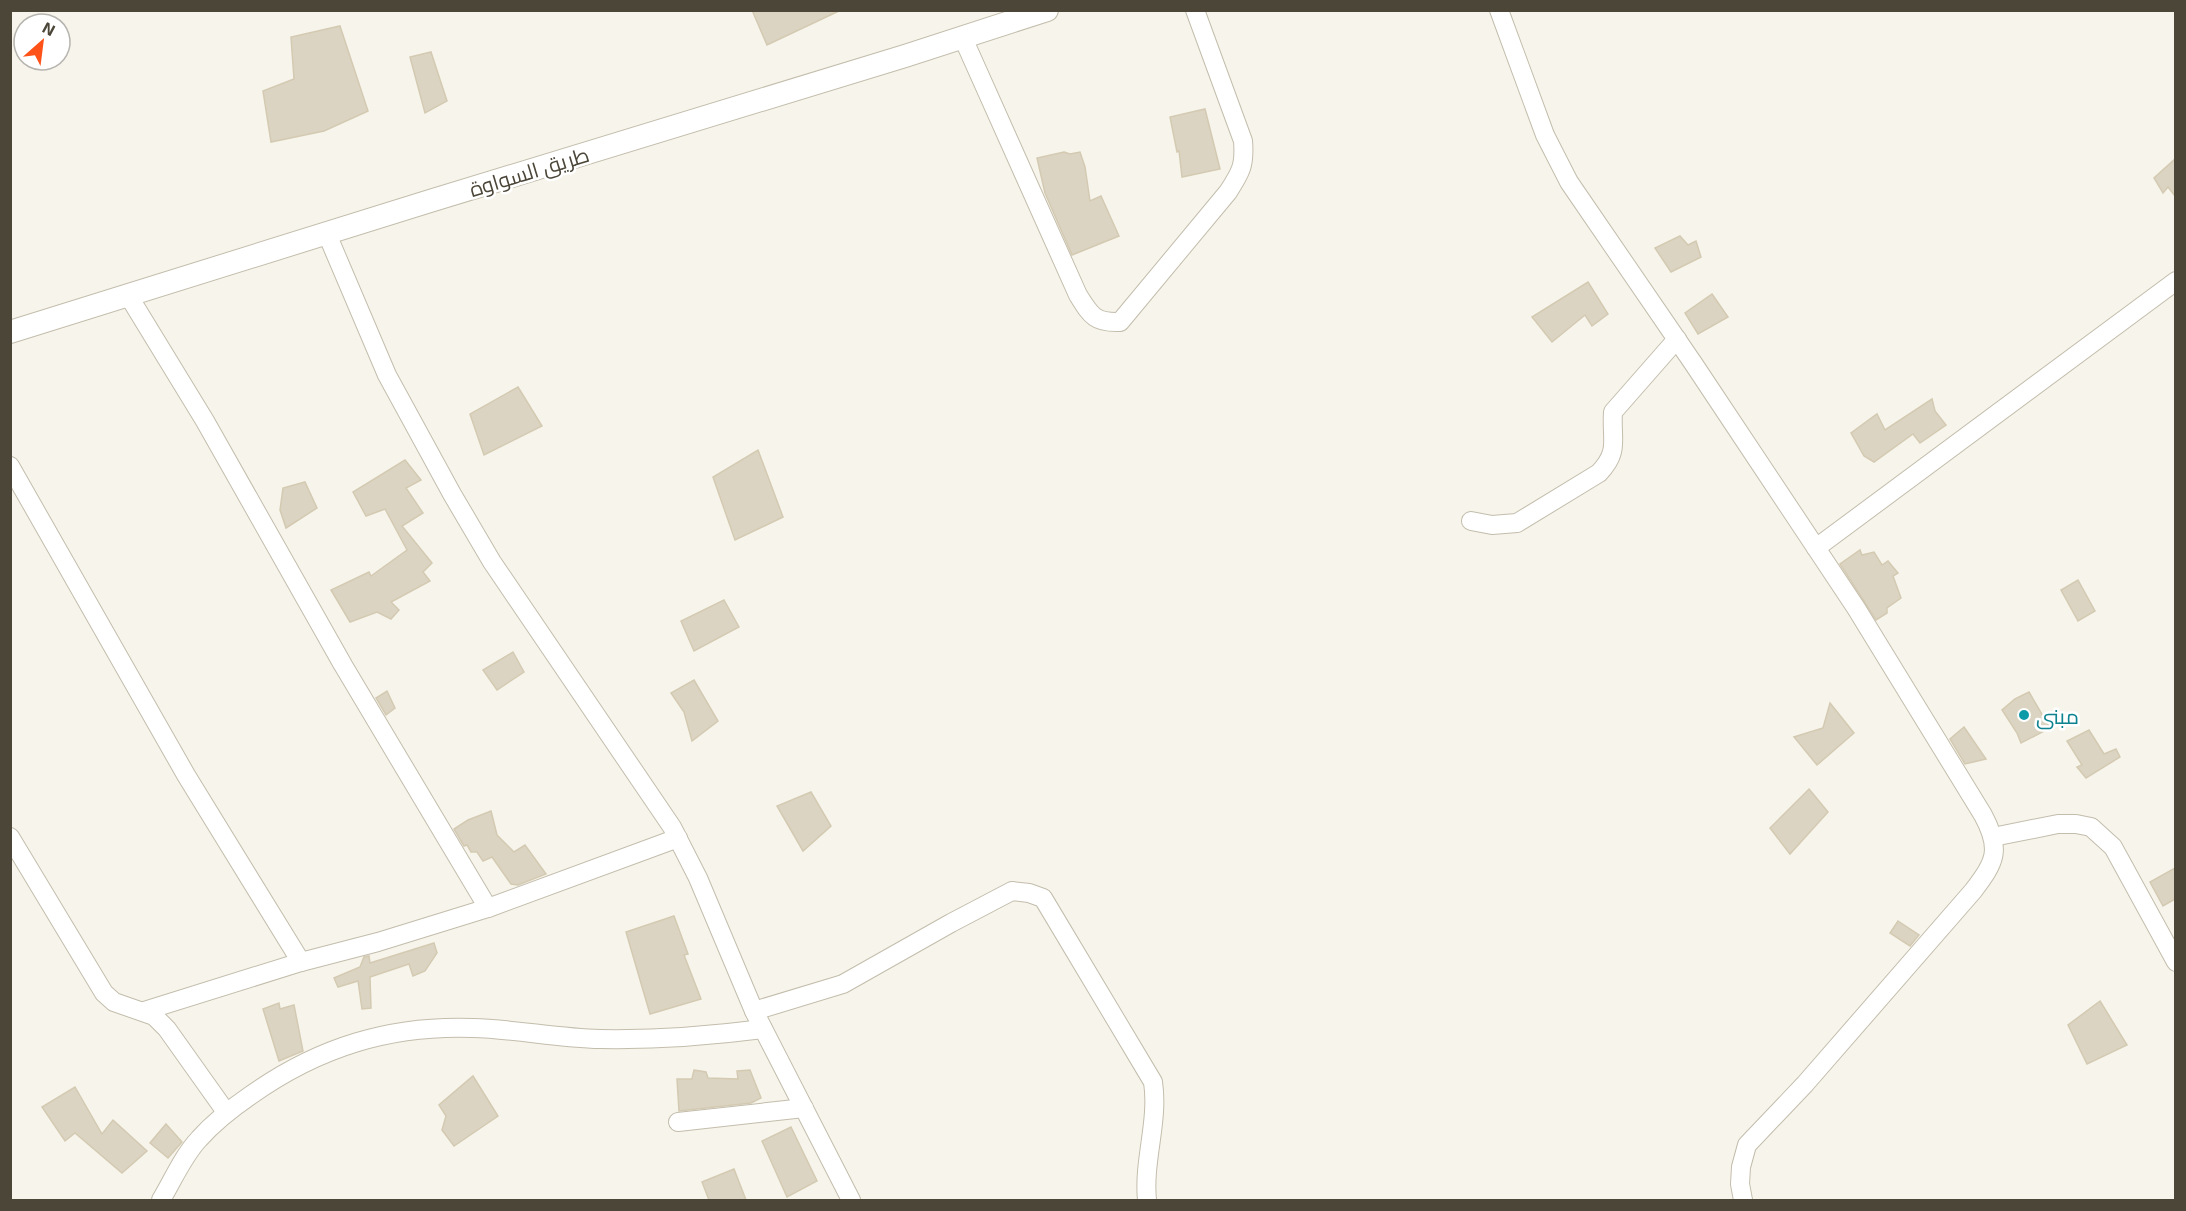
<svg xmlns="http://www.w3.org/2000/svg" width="2186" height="1211" font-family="'Exo 2',Cairo,sans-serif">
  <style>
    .building { fill: #dcd4c2; stroke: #d4cab2; stroke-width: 1.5 }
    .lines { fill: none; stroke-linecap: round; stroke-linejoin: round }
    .minor-casing { stroke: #c3bdac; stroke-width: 20 }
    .tertiary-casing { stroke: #c3bdac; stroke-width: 24 }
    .minor { stroke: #fff; stroke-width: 18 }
    .tertiary { stroke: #fff; stroke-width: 22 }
    .culture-dot { fill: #0f9aa8; stroke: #fff; stroke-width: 2 }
    .labels { text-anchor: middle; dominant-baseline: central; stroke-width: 5; stroke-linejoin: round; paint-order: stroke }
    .street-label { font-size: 21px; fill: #4b4638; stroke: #fff }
    .culture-label { font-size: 21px; fill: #0d838f; stroke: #fff; text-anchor: start }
  </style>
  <rect width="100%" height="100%" fill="#f6f4eb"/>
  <g class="building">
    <path d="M752,10H841L767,45Z"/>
    <path d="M340,26L368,111L324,131L271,142L263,91L294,79L291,37Z"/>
    <path d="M431,52L447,101L425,113L410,57Z"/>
    <path d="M1205,109L1220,169L1182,177L1179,151L1177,152L1170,117Z"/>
    <path d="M1064,152L1070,154L1080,152L1085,167L1090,201L1101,196L1119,236L1072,255L1045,193L1037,158Z"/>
    <path d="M2175,159V196L2168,187L2163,193L2154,178Z"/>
    <path d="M1680,236L1688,245L1696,241L1701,257L1671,272L1655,248Z"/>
    <path d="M1588,282L1608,314L1592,326L1585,315L1552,342L1532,317Z"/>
    <path d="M1712,294L1728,317L1698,334L1685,313Z"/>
    <path d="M518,387L542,426L484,455L470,414Z"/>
    <path d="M1932,399L1935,411L1946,425L1920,443L1913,434L1874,462L1864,456L1851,433L1877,414L1885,430Z"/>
    <path d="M758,450L783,517L735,540L713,477Z"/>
    <path d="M405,460L421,480L406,488L423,513L402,526L432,563L423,572L430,581L391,602L399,610L391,619L377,612L350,622L331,590L369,572L371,576L407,550L385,509L366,516L353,492Z"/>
    <path d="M305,482L317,508L286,528L280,510L283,488Z"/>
    <path d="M1860,550L1862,555L1874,552L1882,565L1888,561L1898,573L1893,576L1901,598L1887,608V613L1876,620L1840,564Z"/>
    <path d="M2078,580L2095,611L2078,621L2061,590Z"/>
    <path d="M724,600L739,627L694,651L681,621Z"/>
    <path d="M513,652L524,672L497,690L483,670Z"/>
    <path d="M694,680L718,721L692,741L684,712L671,693Z"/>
    <path d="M387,691L395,708L386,715L376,698Z"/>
    <path d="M2029,692L2050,728L2021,743L2017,733L2002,710L2015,699Z"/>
    <path d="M1830,703L1854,733L1817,765L1794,737L1823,728Z"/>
    <path d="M1964,727L1986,759L1965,764L1950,739Z"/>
    <path d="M2089,730L2104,754L2116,749L2120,757L2086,778L2077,767L2082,765L2067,741Z"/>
    <path d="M1809,789L1828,812L1790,854L1770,828Z"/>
    <path d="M811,792L831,826L803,851L777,806Z"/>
    <path d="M491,811L497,835L514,852L525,845L546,874L518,885L511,884L492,857L483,861L477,852H471L467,845L464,846L454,829L468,820Z"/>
    <path d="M2175,868V899L2163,906L2150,882Z"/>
    <path d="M674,916L688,954L684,955L701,999L650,1014L626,932Z"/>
    <path d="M1898,921L1919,935L1910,946L1890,933Z"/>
    <path d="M434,943L437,953L425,971L413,976L409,964L370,977L371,1008L362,1009L358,981L338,987L334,978L360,967L364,957L369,956L370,963Z"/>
    <path d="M2100,1001L2127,1045L2087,1064L2068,1025Z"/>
    <path d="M279,1003L280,1009L294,1005L303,1051L279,1061L263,1009Z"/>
    <path d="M694,1070L706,1072L708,1078L738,1079L737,1071L750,1070L761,1098L751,1103L679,1111L677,1079H692Z"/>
    <path d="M473,1076L498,1116L454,1146L442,1130L446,1116L439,1105Z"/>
    <path d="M75,1087L102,1134L113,1120L147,1151L122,1173L75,1133L65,1141L42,1107Z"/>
    <path d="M166,1124L182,1142L168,1158L150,1143Z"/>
    <path d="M791,1127L817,1181L787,1197L762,1141Z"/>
    <path d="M734,1169L746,1200H709L702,1182Z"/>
  </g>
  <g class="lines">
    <defs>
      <g id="minor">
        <path d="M1499,10L1545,135L1569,182L1693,363L1856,608L1983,815C2002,850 1995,862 1973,891L1805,1084L1747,1145L1741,1167L1740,1184L1743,1200"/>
        <path d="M963,38L1078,295C1091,316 1095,323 1120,322L1228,192C1241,172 1245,165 1243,141L1195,10"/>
        <path d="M327,234L387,375L452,494L492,562L672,827L698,878L754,1011L851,1200"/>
        <path d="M128,295L205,421L343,665L488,908"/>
        <path d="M10,466L186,775L301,962"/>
        <path d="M1471,521L1492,525L1517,523L1599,473C1620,451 1611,440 1613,412L1677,339"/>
        <path d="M1816,548L2176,281"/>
        <path d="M10,837L104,993L114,1002L154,1016L167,1029L226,1112"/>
        <path d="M1993,837L2058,824H2076L2091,827L2113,847L2176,962"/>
        <path d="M144,1011L301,962L378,942L488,908L678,838"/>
        <path d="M754,1011L843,984L951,923L1012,891L1029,893L1043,898L1153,1082C1159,1121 1143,1161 1147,1200"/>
        <path d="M678,1122L804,1108"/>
        <path d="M161,1200C173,1180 183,1156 199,1139C215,1121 232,1108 251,1095C319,1047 390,1025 473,1028C515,1029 557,1038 600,1039C655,1040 709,1036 763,1029"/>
      </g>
      <path id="tertiary" d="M10,332L430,201L905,56L1047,10"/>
    </defs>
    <use href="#minor" class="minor-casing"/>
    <use href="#tertiary" class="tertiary-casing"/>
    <use href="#minor" class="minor"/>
    <use href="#tertiary" class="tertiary"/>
  </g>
  <circle class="culture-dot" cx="2024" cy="715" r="6"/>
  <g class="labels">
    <g class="street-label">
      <text transform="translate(529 171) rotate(-17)">طريق السواوة</text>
    </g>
    <g class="culture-label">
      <text x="2036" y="715">مبنى</text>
    </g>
  </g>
  <rect width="2186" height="1211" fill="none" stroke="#4b4638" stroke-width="24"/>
  <g transform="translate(42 42) rotate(28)"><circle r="28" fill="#ffffff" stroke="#b7b5af" stroke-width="1.5"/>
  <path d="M0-4.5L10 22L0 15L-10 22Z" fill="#ff5219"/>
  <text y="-9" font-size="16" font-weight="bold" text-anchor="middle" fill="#4b4638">N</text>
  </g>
</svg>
